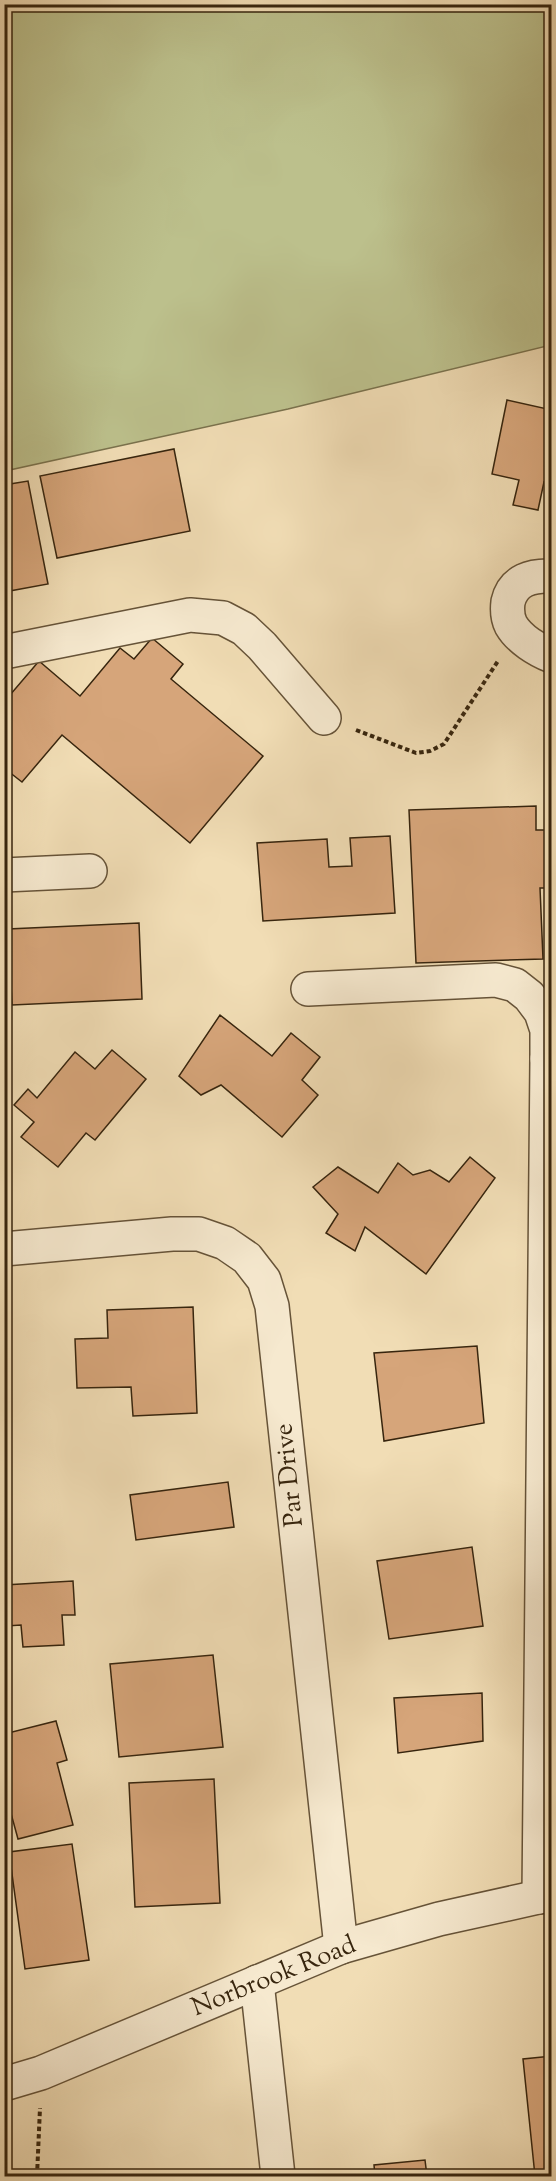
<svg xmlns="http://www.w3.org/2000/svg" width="556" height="2181" font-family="'Sorts Mill Goudy',serif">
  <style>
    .green { fill: #bcc08c; stroke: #7a724d; stroke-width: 1.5 }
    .building { fill: #d6a57a; stroke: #37250e; stroke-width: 1.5 }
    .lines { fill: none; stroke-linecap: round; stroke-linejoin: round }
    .street-casing { stroke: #665338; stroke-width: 36 }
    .path { stroke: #37250e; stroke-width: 4; stroke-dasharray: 4.5 3; stroke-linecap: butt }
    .street { stroke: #f6e9cf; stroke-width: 33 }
    .labels { text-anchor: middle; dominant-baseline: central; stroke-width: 5; stroke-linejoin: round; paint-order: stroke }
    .street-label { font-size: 26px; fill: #37250e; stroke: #f6e9cf }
  </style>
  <rect width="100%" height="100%" fill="#f1ddb5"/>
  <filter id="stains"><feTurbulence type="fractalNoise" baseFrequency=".00333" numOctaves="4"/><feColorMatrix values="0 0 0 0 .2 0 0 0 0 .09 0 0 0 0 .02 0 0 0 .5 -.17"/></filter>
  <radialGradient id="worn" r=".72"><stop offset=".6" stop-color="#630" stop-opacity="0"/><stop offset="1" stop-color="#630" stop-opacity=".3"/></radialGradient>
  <path class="green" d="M4,5H551V345L288,409L5,471Z"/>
  <g class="building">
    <path d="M507,400L552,410V484L544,482L538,510L513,505L519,480L492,474Z"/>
    <path d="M174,449L190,531L57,558L40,476Z"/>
    <path d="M28,481L48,584L4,592V485Z"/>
    <path d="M152,638L183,664L171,679L263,756L190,843L62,735L22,782L4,768V702L39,661L80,696L120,648L134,659Z"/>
    <path d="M536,806V830H551L552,888H540L543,959L416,963L409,810Z"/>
    <path d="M390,836L395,913L263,921L257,843L327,839L329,867L352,866L350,838Z"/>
    <path d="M139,923L142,999L12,1005L8,929Z"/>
    <path d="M220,1015L272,1056L291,1033L320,1057L302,1080L318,1095L282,1137L221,1085L201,1095L179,1076Z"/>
    <path d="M112,1050L146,1079L95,1140L86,1133L58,1167L21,1137L34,1122L14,1105L28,1089L37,1098L75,1052L95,1069Z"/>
    <path d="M470,1157L495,1178L426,1274L365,1227L355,1251L326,1233L338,1214L313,1187L338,1167L378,1193L398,1163L413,1175L430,1170L449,1182Z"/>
    <path d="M193,1307L197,1413L133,1416L131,1387L77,1388L75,1339L108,1338L107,1310Z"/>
    <path d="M477,1346L484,1423L384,1441L374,1353Z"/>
    <path d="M228,1482L234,1527L136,1540L130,1495Z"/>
    <path d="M472,1547L483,1626L389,1639L377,1561Z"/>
    <path d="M73,1581L75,1615H62L64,1645L23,1647L21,1625L6,1626L4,1585Z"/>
    <path d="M213,1655L223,1747L119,1757L110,1664Z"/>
    <path d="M482,1693L483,1741L398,1753L394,1698Z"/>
    <path d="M56,1721L67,1760L57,1763L73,1825L18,1839L4,1788V1734Z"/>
    <path d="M214,1779L220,1903L135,1907L129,1783Z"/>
    <path d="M72,1844L89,1960L25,1969L9,1852Z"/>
    <path d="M552,2056V2176H535L523,2059Z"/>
    <path d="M425,2160L427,2176H375L374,2165Z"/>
  </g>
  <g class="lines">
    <defs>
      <g id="street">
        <path d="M552,576C532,575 513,580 508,602C507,610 507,617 511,625C519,639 537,650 552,656"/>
        <path d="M4,652L190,615L223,618L244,629L262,646L324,718"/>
        <path d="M4,875L90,871"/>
        <path d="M308,989L496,980L515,985L529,996L541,1012L547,1030V1059"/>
        <path d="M4,1249L172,1234H199L225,1243L247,1258L264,1280L272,1306L341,1947"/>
        <path d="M539,1897L547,1059H552"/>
        <path d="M257,1982L278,2176"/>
        <path d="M4,2084L41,2073L341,1947L439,1919L552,1894"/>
      </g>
    </defs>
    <use href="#street" class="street-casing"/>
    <g class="path">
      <path d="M356,730L416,753L430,751L444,744L498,661"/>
      <path d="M37,2176L40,2108"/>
    </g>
    <use href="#street" class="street"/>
  </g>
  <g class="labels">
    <g class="street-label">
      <text transform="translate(290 1475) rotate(-96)">Par Drive</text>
      <text transform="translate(274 1977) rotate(-22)">Norbrook Road</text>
    </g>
  </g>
  <rect width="556" height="2181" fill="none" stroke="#f1ddb5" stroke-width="24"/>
  <rect x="6" y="6" width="544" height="2169" fill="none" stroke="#37250e" stroke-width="3"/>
  <rect x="12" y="12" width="532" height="2157" fill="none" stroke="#37250e" stroke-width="1.5"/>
  <rect width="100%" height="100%" filter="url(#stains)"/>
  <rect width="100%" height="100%" fill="url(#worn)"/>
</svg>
